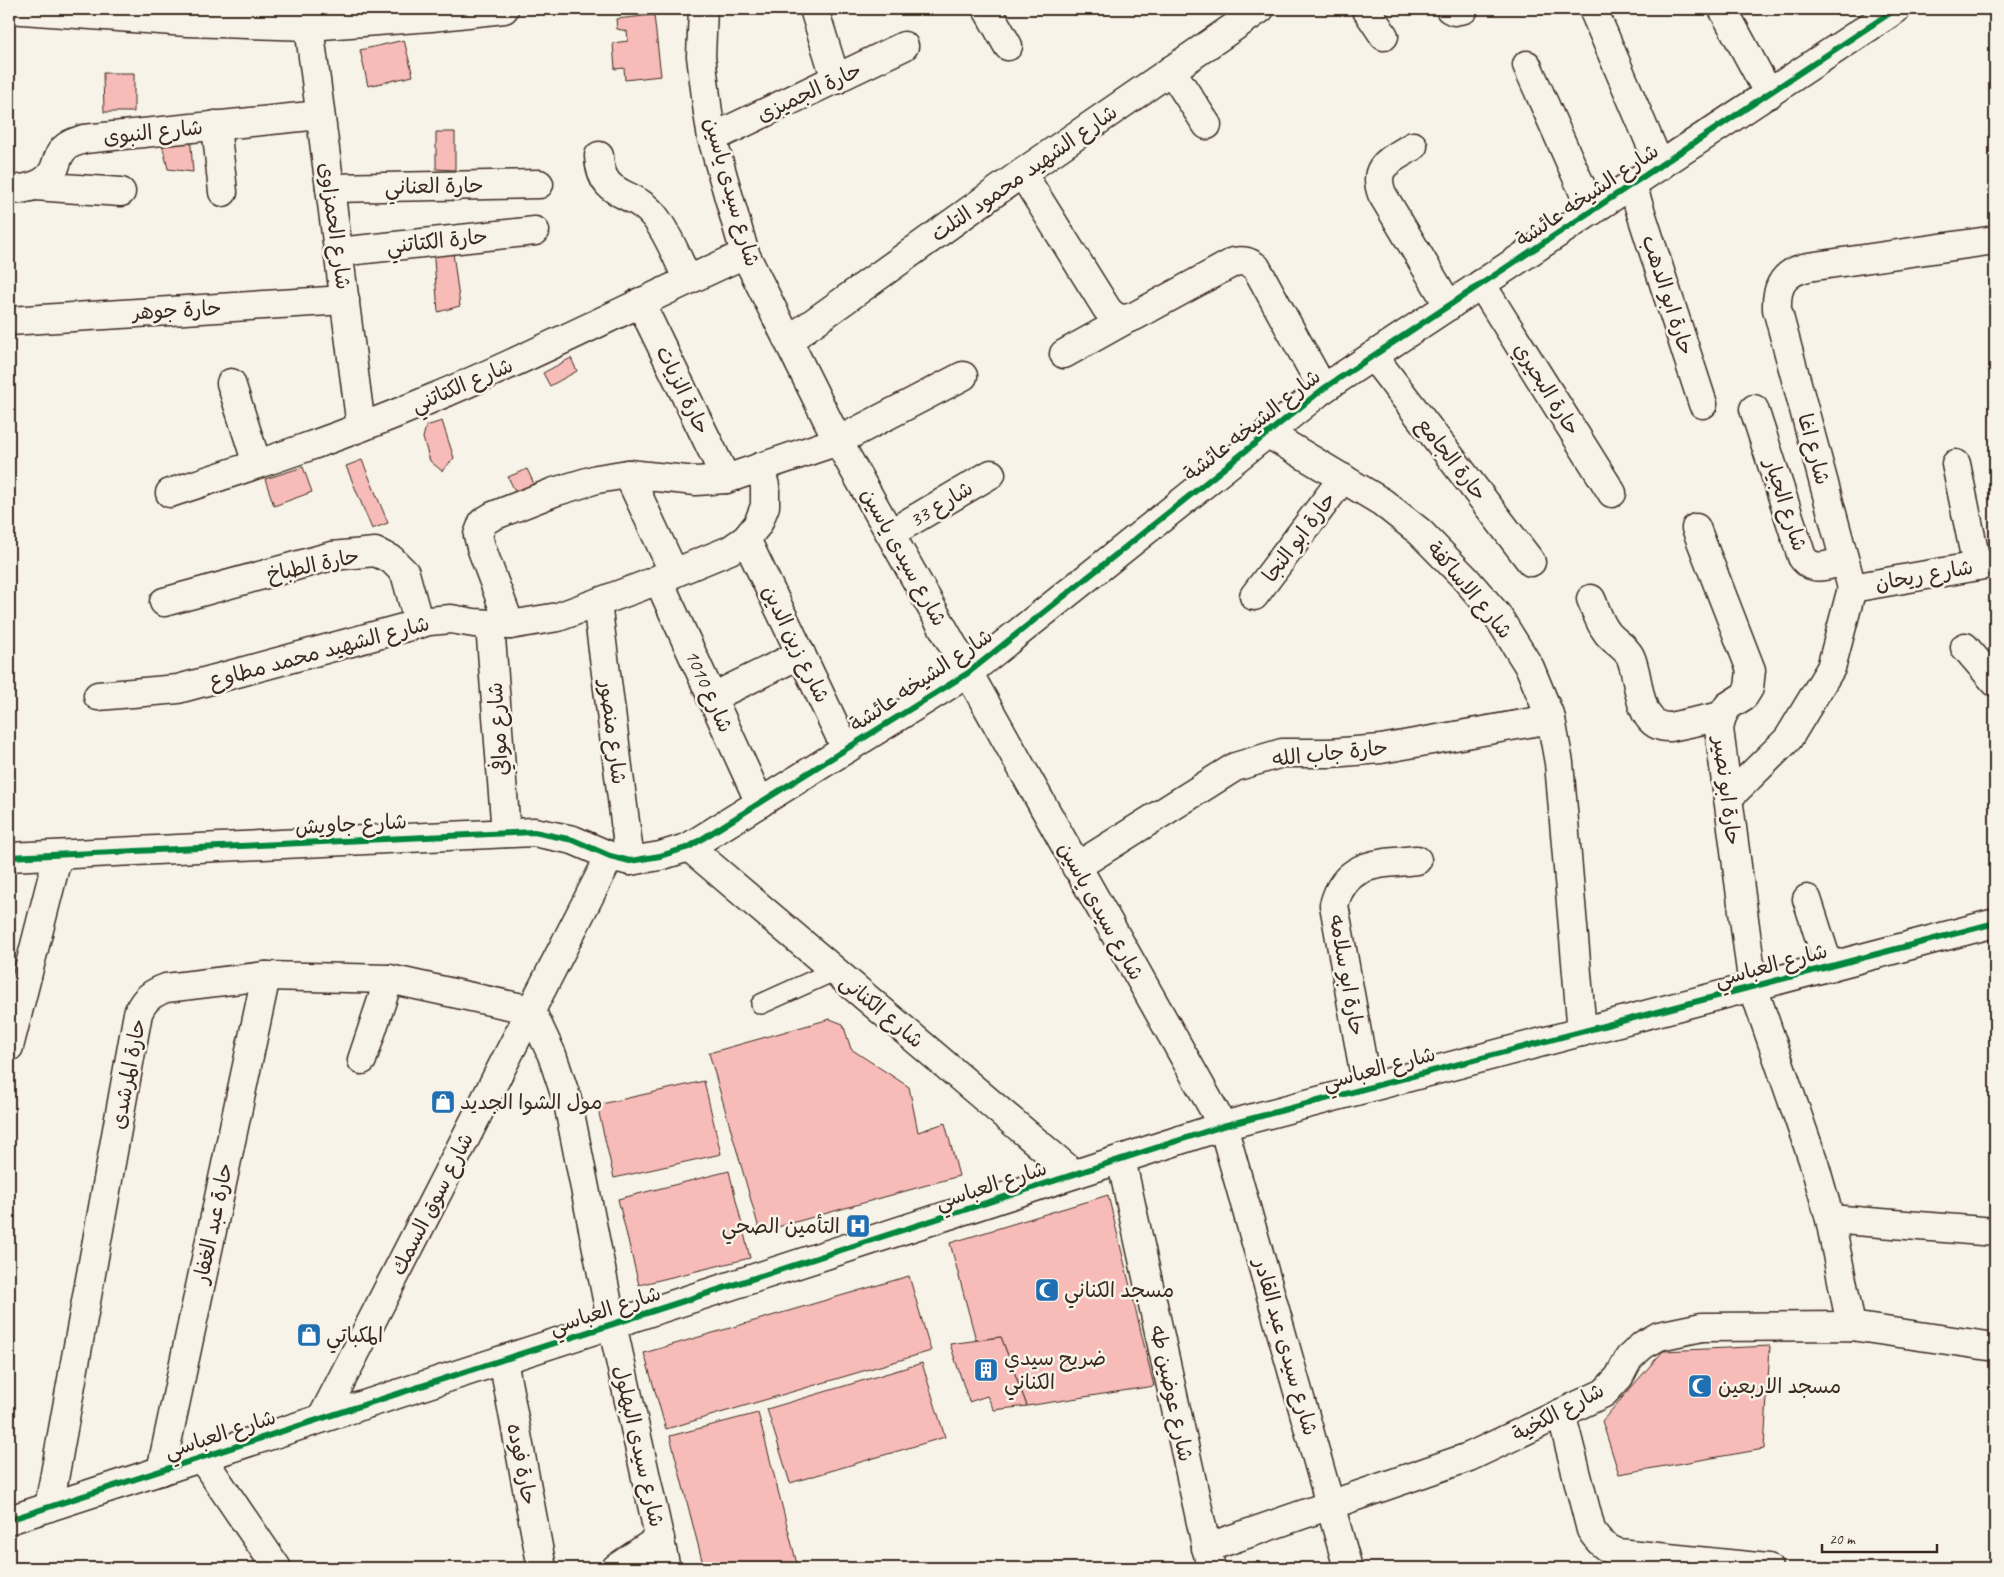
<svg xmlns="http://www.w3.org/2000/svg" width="2004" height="1577" font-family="Caveat,'Playpen Sans Arabic',sans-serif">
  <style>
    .building { fill: #f7bbb8; stroke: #3b2a1e }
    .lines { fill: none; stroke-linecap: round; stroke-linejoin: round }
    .lane-casing { stroke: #3b2a1e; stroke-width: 22 }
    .street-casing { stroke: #3b2a1e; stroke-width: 31 }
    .secondary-casing { stroke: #3b2a1e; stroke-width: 31 }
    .lane { stroke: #f7f3e8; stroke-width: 19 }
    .street { stroke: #f7f3e8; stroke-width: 28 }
    .secondary { stroke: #f7f3e8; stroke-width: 28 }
    .cycleway-casing { stroke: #f7f3e8; stroke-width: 9 }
    .cycleway { stroke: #00873e; stroke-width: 6 }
    .labels { text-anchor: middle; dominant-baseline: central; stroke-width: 5; stroke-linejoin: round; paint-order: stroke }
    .street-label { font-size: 21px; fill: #3b2a1e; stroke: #f7f3e8 }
    .poi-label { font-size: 21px; fill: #3b2a1e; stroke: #f7f3e8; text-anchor: start }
  </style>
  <rect width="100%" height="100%" fill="#f7f3e8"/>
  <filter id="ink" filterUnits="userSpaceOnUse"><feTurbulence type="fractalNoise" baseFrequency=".02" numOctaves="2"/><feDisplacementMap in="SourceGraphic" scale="10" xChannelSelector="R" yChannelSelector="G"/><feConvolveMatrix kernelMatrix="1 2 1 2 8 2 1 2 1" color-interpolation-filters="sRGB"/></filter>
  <g filter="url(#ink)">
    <g class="building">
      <path d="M654,15L661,76L625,80L624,68L615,69L613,43L628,41L627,31L617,29L616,19Z"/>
      <path d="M404,40L413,76L368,86L360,50Z"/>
      <path d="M103,73H134V112H104Z"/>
      <path d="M436,132H455V170L436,169Z"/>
      <path d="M190,133L193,172L168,169L160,136Z"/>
      <path d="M452,245L460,306L438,312L433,247Z"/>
      <path d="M571,358L577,371L550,386L543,373Z"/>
      <path d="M442,421L454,458L442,471L430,461L423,438L426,426Z"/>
      <path d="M362,460L388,523L372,529L346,466Z"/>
      <path d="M303,467L312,492L274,506L265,479Z"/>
      <path d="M527,469L536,488L518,497L508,477Z"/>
      <path d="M830,1019L843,1024L851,1049L909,1087L918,1132L945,1123L959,1176L760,1232L709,1053Z"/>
      <path d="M704,1081L721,1154L614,1178L597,1105Z"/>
      <path d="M729,1171L750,1258L639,1285L618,1199Z"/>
      <path d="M1108,1195L1154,1386L1027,1406L1001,1337L976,1340L950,1243Z"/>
      <path d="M909,1276L931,1351L666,1429L644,1353Z"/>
      <path d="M1001,1337L1027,1406L994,1410L987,1396L969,1402L950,1344Z"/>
      <path d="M1770,1346L1764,1449L1619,1474L1602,1421L1663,1351Z"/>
      <path d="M922,1363L945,1437L790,1483L767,1409Z"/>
      <path d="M758,1413L798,1568H704L670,1436Z"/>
    </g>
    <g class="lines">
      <defs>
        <path id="lane" d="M761,1004L834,971"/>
        <g id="street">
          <path d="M9,9L187,22L309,26L431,17L504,9"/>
          <path d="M309,9V26L361,427"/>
          <path d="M703,9L701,56L708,113L712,138L745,254L838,441L1223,1126L1348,1568"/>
          <path d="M814,9L836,80"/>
          <path d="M987,9L1008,46"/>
          <path d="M1366,9L1384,36"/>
          <path d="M1450,9L1454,11L1464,9"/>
          <path d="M1593,9L1660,166"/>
          <path d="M1723,9L1769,94"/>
          <path d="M1527,65L1592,211"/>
          <path d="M1171,70L1207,125"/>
          <path d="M216,125L223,192"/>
          <path d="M712,138L904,46"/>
          <path d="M1413,146C1392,160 1371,165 1382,194L1449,306"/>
          <path d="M599,156C601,201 633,188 655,217C669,235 678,260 688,280"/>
          <path d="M1022,173L1107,309C1116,319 1123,321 1135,316L1234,262C1244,260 1249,262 1256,267L1323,389"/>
          <path d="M1632,185L1703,404"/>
          <path d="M35,186L121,192"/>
          <path d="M330,188L539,184"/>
          <path d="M9,190C27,189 48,186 55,167C58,158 60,150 69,145C73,142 79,141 84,139L320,115"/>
          <path d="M338,252L535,231"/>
          <path d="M1481,284L1612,493"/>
          <path d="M640,302L726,479"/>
          <path d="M9,321L345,300"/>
          <path d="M789,340L1022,173L1260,9"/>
          <path d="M1064,354L1125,320"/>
          <path d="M1373,356L1531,562"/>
          <path d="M231,383L257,464"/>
          <path d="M1754,409L1802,557C1813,573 1828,565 1844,561"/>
          <path d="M1267,433L1382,502L1420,532L1464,577L1497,615L1530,668L1551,719L1559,763L1582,1032"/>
          <path d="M1956,464L1977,566"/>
          <path d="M628,474L674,573"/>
          <path d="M170,493C259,464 348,435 433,398C539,354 641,301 745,254"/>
          <path d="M1696,528L1751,670L1749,688L1744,696L1728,706L1722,716L1719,729L1753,987L1814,1163L1830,1219L1851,1326"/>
          <path d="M891,533L991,474"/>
          <path d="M746,539L846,749"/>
          <path d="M658,579L760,803"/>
          <path d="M1852,588L1777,309C1776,285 1784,272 1808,267L1995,240"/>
          <path d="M1852,588L1995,563"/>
          <path d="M1254,596L1343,478"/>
          <path d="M1591,599C1596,610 1599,622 1606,631C1612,641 1624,645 1630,656C1641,677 1635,728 1670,727L1722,716"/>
          <path d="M164,602L332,556L375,552L391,559L405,573L419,624"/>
          <path d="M597,603L630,861"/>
          <path d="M490,625L506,833"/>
          <path d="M510,625L481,547L478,535L483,522L493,516L554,492L597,479L628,474L696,481L726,479L838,441L963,376"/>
          <path d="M1965,647L1995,682"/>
          <path d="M98,696L178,689L429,621L451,619L474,623L510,625L558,617L640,587L730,550L746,539L758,524L765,506V486L760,467"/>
          <path d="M711,698L801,654"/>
          <path d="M1728,798L1788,739L1831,668L1852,588"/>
          <path d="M689,847L1074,1174"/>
          <path d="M9,857L534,832L573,840L610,856L630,861L660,856L689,847L968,673L1323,389L1896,9"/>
          <path d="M1076,867L1235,767L1282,753H1330L1381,749L1551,719"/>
          <path d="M1807,899L1829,967"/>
          <path d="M9,1047L58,855"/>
          <path d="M362,1060L389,979"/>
          <path d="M1367,1088L1334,905C1345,861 1380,864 1417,860"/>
          <path d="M1121,1159L1211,1568"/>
          <path d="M1830,1219L1995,1232"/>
          <path d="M503,1360L542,1568"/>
          <path d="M1561,1413L1591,1530C1599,1542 1605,1548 1618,1553L1768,1568"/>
          <path d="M322,1418L610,856"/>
          <path d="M202,1458L277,1568"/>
          <path d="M161,1471L266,976"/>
          <path d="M49,1507L138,1013C144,999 152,993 166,988L266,976L389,979L531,1010L552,1055L568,1103L612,1324L666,1568"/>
          <path d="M1206,1548L1469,1457L1604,1393L1619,1377L1629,1358L1643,1345L1659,1336L1702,1327L1851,1326L1995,1347"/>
          <path d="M616,1568L660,1538"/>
        </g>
        <path id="secondary" d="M9,1520L1223,1126L1995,923"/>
      </defs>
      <use href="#lane" class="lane-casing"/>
      <use href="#street" class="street-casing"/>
      <use href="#secondary" class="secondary-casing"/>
      <use href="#lane" class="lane"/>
      <use href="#street" class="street"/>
      <use href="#secondary" class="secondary"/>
      <defs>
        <g id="cycleway">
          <path d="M9,857L534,832L573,840L610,856L630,861L660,856L689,847L968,673L1323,389L1896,9"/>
          <path d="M9,1520L1223,1126L1995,923"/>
        </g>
      </defs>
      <use href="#cycleway" class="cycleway-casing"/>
      <use href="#cycleway" class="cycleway"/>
    </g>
  </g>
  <defs>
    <symbol id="shop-square" viewBox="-11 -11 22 22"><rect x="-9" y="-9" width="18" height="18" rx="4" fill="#1f6fb2" stroke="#f7f3e8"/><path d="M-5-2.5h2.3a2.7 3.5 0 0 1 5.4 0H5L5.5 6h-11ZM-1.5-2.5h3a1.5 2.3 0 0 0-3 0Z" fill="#fff"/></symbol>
    <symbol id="hospital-square" viewBox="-11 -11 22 22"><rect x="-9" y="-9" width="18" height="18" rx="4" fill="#1f6fb2" stroke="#f7f3e8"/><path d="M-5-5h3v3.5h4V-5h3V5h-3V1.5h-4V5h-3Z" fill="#fff"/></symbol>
    <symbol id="mosque-square" viewBox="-11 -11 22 22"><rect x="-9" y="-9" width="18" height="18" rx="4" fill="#1f6fb2" stroke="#f7f3e8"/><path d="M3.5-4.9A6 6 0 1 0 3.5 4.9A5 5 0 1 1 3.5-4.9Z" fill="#fff"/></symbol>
    <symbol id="building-square" viewBox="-11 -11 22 22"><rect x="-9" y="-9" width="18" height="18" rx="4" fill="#1f6fb2" stroke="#f7f3e8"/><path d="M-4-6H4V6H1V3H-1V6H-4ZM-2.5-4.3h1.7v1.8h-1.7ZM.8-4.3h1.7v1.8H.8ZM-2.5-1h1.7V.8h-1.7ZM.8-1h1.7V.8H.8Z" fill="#fff"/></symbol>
  </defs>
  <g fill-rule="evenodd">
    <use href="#shop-square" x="429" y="1088" width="28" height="28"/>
    <use href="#hospital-square" x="844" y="1212" width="28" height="28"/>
    <use href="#mosque-square" x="1033" y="1276" width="28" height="28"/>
    <use href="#shop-square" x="295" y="1321" width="28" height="28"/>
    <use href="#building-square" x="972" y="1356" width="28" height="28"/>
    <use href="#mosque-square" x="1686" y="1372" width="28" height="28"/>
  </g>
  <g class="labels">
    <g class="street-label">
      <text transform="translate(809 92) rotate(-25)">حارة الجميزى</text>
      <text transform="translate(153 132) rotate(-6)">شارع النبوى</text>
      <text transform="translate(1024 173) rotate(-35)">شارع الشهيد محمود التلت</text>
      <text transform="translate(434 186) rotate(-1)">حارة العناني</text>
      <text transform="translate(732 192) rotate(74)">شارع سيدى ياسين</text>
      <text transform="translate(1587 195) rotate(-34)">شارع الشيخه عائشة</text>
      <text transform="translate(335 226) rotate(82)">شارع الحمزاوى</text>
      <text transform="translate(437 241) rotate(-6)">حارة الكتاتني</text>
      <text transform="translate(1668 295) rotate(72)">حارة ابو الدهب</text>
      <text transform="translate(177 310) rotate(-3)">حارة جوهر</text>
      <text transform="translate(462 385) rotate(-23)">شارع الكتاتني</text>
      <text transform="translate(1547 389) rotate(58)">حارة البحيري</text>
      <text transform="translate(683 390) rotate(64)">حارة الزيات</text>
      <text transform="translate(1252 425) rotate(-38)">شارع الشيخه عائشة</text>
      <text transform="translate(1814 449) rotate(75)">شارع اغا</text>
      <text transform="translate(1452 459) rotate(52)">حارة الجامع</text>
      <text transform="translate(941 504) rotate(-31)">شارع 33</text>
      <text transform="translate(1786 505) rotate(72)">شارع الجيار</text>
      <text transform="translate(1299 537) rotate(-53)">حارة ابو النجا</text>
      <text transform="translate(904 557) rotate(61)">شارع سيدى ياسين</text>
      <text transform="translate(313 565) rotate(-12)">حارة الطباخ</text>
      <text transform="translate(1924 575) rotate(-10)">شارع ريحان</text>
      <text transform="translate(1470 590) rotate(50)">شارع الاساكفة</text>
      <text transform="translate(796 644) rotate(64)">شارع زين الدين</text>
      <text transform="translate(319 652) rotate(-15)">شارع الشهيد محمد مطاوع</text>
      <text transform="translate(921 680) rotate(-34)">شارع الشيخه عائشة</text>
      <text transform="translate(709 691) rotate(66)">شارع 1010</text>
      <text transform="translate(498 729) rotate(-94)">شارع موافي</text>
      <text transform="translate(613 732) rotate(83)">شارع منصور</text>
      <text transform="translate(1330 753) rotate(-6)">حارة جاب الله</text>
      <text transform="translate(1727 791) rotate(83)">حارة ابو نصير</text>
      <text transform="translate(351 824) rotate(-3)">شارع جاويش</text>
      <text transform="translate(1101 911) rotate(61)">شارع سيدى ياسين</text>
      <text transform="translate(1771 965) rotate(-15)">شارع العباسي</text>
      <text transform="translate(1347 975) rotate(80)">حارة ابو سلامه</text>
      <text transform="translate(882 1011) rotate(40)">شارع الكنانى</text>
      <text transform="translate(1379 1068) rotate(-15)">شارع العباسي</text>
      <text transform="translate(128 1074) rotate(-79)">حارة المرشدى</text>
      <text transform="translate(991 1185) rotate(-18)">شارع العباسي</text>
      <text transform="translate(432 1204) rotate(-63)">شارع سوق السمك</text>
      <text transform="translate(213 1223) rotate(-78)">حارة عبد الغفار</text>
      <text transform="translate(605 1310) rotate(-18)">شارع العباسي</text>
      <text transform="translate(1286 1347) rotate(74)">شارع سيدى عبد القادر</text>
      <text transform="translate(1172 1393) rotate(78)">شارع عوضين طه</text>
      <text transform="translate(1558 1412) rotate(-28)">شارع الكخية</text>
      <text transform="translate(220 1434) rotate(-18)">شارع العباسي</text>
      <text transform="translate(639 1446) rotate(77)">شارع سيدى البهلول</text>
      <text transform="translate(522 1464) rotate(79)">حارة فوده</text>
    </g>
    <g class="poi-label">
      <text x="460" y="1102">مول الشوا الجديد</text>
      <text x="840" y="1226" text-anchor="end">التأمين الصحي</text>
      <text x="1064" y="1290">مسجد الكناني</text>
      <text x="326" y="1335">المكباتي</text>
      <text x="1004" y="1358">ضريح سيدي<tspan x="1004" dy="24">الكناني</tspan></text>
      <text x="1718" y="1386">مسجد الاربعين</text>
    </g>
  </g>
  <rect width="2004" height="1577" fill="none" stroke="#f7f3e8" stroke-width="30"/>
  <rect x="15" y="15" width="1974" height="1547" fill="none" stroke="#3b2a1e" stroke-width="2" filter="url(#ink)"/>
  <path d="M1822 1544v8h115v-8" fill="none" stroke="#3b2a1e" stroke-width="2.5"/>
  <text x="1829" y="1544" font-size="15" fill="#3b2a1e" stroke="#f7f3e8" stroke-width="4" paint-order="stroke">20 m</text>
</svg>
